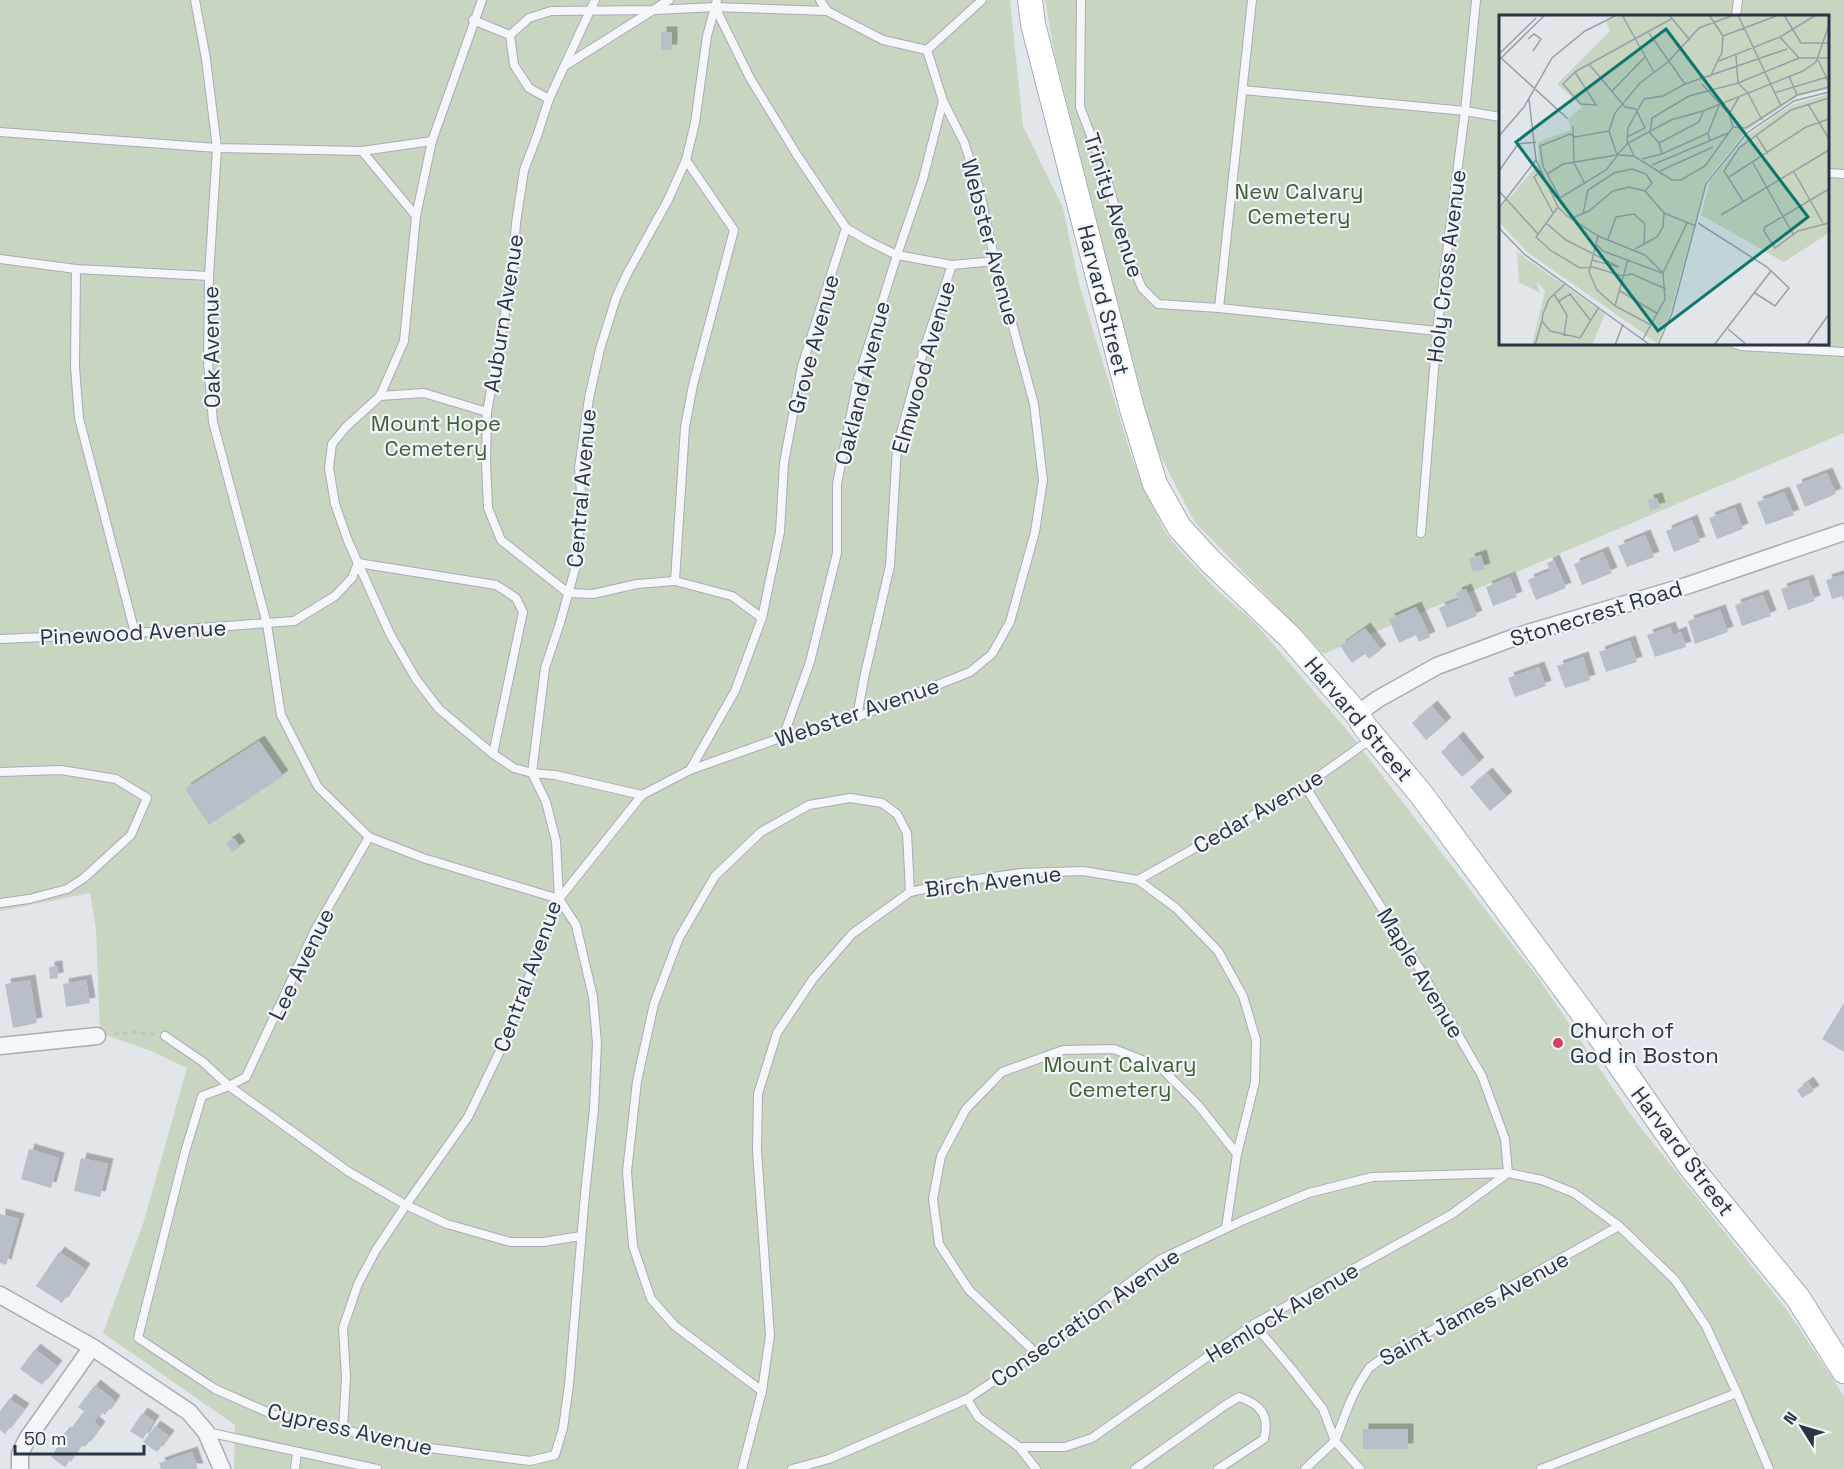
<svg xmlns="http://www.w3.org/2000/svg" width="1844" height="1469" font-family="'Space Grotesk',sans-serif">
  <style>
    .green { fill: #c8d5c1; fill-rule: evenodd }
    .building { fill: #b8bfc9; filter: url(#shadow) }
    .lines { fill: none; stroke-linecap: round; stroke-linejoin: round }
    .lane-casing { stroke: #a6adb6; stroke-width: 10 }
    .street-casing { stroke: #a6adb6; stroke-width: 19 }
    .secondary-casing { stroke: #a6adb6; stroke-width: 26 }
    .path { stroke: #bfc4ca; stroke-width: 3; stroke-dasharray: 4.5 4.5; stroke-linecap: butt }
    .lane { stroke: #f4f6f9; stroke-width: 8 }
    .street { stroke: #f4f6f9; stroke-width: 16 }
    .secondary { stroke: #fff; stroke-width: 24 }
    .poi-dot { fill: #da3c62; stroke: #f1f4f8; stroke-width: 2 }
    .labels { text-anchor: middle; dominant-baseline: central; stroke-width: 4.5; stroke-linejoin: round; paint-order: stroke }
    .park-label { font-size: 22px; fill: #406134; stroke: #f1f4f8 }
    .street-label { font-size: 22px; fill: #283544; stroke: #f1f4f8 }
    .poi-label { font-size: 22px; fill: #283544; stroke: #f1f4f8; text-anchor: start }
    .inset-road { fill: none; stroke: #979fa8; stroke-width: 1.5 }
    .view { fill: #0f766e; fill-opacity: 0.15; stroke: #0f766e; stroke-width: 3 }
    .inset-edge { fill: none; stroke: #283544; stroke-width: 3 }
  </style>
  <defs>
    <filter id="shadow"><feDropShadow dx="5.5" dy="-5.5" stdDeviation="0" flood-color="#0004"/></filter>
  </defs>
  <rect width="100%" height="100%" fill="#e1e6eb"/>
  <g class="green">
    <path d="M0,0H1010L1023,126L1063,208L1079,284L1131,455L1144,489L1165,532L1180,551L1217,590L1255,623L1347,730L1539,979L1633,1118L1787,1310L1844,1396V1469H234L235,1425L103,1333L143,1224L187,1068L151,1051L100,1033L96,930L90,893L0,911Z"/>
    <path d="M1045,0H1844V433L1323,654L1194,521L1155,445L1106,258L1054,51ZM1500,16H1828V344H1500Z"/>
  </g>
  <g class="building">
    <rect x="661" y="32" width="11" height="18"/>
    <path d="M1827,473L1836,494L1805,507L1796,485Z"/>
    <path d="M1784,492L1794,515L1766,525L1757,502Z"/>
    <path d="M1657,498L1660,508L1650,510L1648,500Z"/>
    <path d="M1735,508L1743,529L1717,539L1709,518Z"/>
    <path d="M1692,520L1700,542L1674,552L1666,531Z"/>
    <path d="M1645,535L1654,557L1627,567L1618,546Z"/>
    <path d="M1603,552L1612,573L1582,585L1574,564Z"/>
    <path d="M1481,555L1485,569L1473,572L1469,559Z"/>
    <path d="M1554,560L1566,588L1536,600L1528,580L1550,571L1547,563Z"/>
    <path d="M1844,574V601L1842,596L1832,599L1826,580Z"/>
    <path d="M1510,577L1517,597L1493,606L1486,587Z"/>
    <path d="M1808,580L1815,601L1788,610L1781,589Z"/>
    <path d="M1466,589L1477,616L1447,628L1439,608L1459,600L1456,593Z"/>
    <path d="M1763,595L1771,616L1742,626L1735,605Z"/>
    <path d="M1416,607L1430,637L1419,642L1416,635L1399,643L1389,619Z"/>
    <path d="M1720,610L1728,632L1695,644L1688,621Z"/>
    <path d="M1670,627L1673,635L1681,632L1686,647L1655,657L1647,635Z"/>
    <path d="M1365,628L1381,650L1369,659L1365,654L1352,663L1340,646Z"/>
    <path d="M1630,641L1637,662L1606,672L1599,652Z"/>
    <path d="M1583,657L1590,680L1565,688L1557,666Z"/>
    <path d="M1539,667L1546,686L1515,697L1508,678Z"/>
    <path d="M1432,706L1446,723L1426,740L1412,723Z"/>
    <path d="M1458,737L1479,763L1462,777L1441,752Z"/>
    <path d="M259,741L283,776L209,825L185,789Z"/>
    <path d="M1487,773L1507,797L1490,811L1470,787Z"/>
    <path d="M234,838L240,847L232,852L226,843Z"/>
    <path d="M57,966L58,978L50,979L49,967Z"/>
    <path d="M30,980L37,1023L13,1028L5,984Z"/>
    <path d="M86,980L90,1003L66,1007L63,984Z"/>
    <path d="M1844,1003V1052L1822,1039Z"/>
    <path d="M1808,1082L1814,1091L1802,1098L1797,1090Z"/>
    <path d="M29,1149L59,1158L51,1188L21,1179Z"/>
    <path d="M81,1158L108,1164L100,1197L74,1191Z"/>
    <path d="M0,1214L19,1219L6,1265L0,1263Z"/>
    <path d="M59,1252L85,1269L62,1303L36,1286Z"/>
    <path d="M35,1349L57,1366L42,1385L20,1369Z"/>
    <path d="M95,1385L115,1401L105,1415L102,1412L94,1422L100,1427L85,1447L81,1445L65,1467L51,1457L58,1446L56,1444L65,1432L67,1434L84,1411L78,1407Z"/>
    <path d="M9,1399L24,1409L5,1434L0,1430V1411Z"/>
    <path d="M142,1413L154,1421L143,1439L130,1431Z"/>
    <path d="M155,1426L169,1436L157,1452L143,1442Z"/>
    <rect x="1363" y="1429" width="45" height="20"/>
    <path d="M192,1452L198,1469H161L159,1463Z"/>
  </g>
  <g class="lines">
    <defs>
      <g id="lane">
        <path d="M195,0L206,59L217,148L209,276L208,362L213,422L267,624L281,715L318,787L369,837L423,858L559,899"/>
        <path d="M482,0L432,141L416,216L404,341L380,396L346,427L332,444L329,468L335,504L348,541L390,634L416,679L439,709L493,754L514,768L532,773L555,775L642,795"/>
        <path d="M820,0L827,11"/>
        <path d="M1081,0L1080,107L1104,170L1131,262L1142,288L1158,304L1219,308L1437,331"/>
        <path d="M1736,16L1738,0"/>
        <path d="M473,20L510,35"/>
        <path d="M510,35L529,18L551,11L655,10L715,7L827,11L883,40L927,50"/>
        <path d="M510,35L514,65L529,88L549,99"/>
        <path d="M927,50L982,0"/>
        <path d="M566,65L669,0"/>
        <path d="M1243,90L1465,111L1500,117"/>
        <path d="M0,132L217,148L362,151L432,141"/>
        <path d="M362,151L416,216"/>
        <path d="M1828,173L1844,174"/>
        <path d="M846,228L870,242L897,255L952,265L995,261"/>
        <path d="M0,259L76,269L209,276"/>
        <path d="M76,269L75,367L79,418L135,633"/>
        <path d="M1219,308L1252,0"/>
        <path d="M1735,344L1741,346L1844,352"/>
        <path d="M380,396L424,393L487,412"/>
        <path d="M1421,533L1437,331L1465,111L1476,0"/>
        <path d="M358,563L496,585L516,598L523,612L493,754"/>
        <path d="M675,581L685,427L693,385L734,230L686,160"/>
        <path d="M568,593L501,540L488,508L486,462L487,412L512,275L516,223L524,170L537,136L549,99L595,0"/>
        <path d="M568,593L593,594L637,584L675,581L732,596L762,618"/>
        <path d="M0,639L135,633L294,621L335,596L352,578L358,563"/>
        <path d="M857,717L864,678L890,566L897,447L923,352L952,265"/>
        <path d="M783,737L810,662L837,553V484L858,379L897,255L923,179L943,101"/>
        <path d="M690,770L735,691L762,618L780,532L784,463L802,366L846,228L797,155L750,78L715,7"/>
        <path d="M0,772L61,770L116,779L147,798L131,835L84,878L67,889L29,899L0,903"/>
        <path d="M1305,786L1423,974L1482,1076L1505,1139L1508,1173"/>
        <path d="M369,837L315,930L246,1077L229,1086L202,1096L185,1152L138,1338L215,1389L274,1415L422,1447L530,1461L555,1455L563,1428L569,1385L585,1194L594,1109L597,1043L593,997L576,925L559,899"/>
        <path d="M1138,880L1305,786L1371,739"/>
        <path d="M559,899L642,795L690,770L783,737L857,717L970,672L992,654L1010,622L1035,532L1043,480L1034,404L995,261L979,188L964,142L943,101L927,50"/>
        <path d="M165,1036L203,1062L229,1086L349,1172L406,1205L447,1224L510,1242H543L581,1236"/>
        <path d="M1254,1324L1291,1368L1323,1409L1335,1441L1360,1469"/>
        <path d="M1036,1353L969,1290L939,1244L933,1199L941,1156L966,1109L1002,1072L1063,1050L1114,1049L1160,1067L1198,1105L1237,1154"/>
        <path d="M762,1391L675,1326L651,1299L633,1246L627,1172L637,1081L654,1004L679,938L715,876L761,832L809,805L850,798L882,803L897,814L907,833L910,892"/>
        <path d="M967,1399L978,1417L1019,1447L1036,1469"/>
        <path d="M343,1430L346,1377L343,1328L358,1284L376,1250L406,1205L468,1117L501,1049L559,899L556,841L546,802L532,773L545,668L560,623L577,562L581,493L579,468L589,398L600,349L616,298L627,274L668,200L686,160L695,123L707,36L717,0"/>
        <path d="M207,1432L377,1469"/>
        <path d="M1019,1447H1065L1092,1438L1254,1324L1452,1214L1508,1173"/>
        <path d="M295,1469L297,1453"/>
        <path d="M742,1469L762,1391L770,1335L757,1151L758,1094L777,1033L813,979L852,934L910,892L956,882L1021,873L1083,871L1138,880L1176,908L1218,951L1243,996L1256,1040L1255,1082L1237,1154L1226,1228"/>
        <path d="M792,1469L829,1459L967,1399L1036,1353L1161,1259L1244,1220L1309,1193L1372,1177L1508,1173L1542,1180L1574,1193L1619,1226L1675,1280L1706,1326L1737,1393L1769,1469"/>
        <path d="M1135,1469L1227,1404L1239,1397C1261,1404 1270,1416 1264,1439L1218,1469"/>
        <path d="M1305,1469L1335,1441L1350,1402L1359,1384L1369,1368L1384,1357L1619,1226"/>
        <path d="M1541,1469L1737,1393"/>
      </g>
      <g id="street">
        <path d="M1357,714L1378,699L1437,666L1518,636L1686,586L1844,532"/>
        <path d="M0,1046L97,1036"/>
        <path d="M0,1295L92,1347L189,1412L206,1432L222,1469"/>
        <path d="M20,1469V1454L27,1439L92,1347"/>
      </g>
      <path id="secondary" d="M1030,0L1033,24L1132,409L1155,484L1179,527L1210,561L1290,637L1357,714L1366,728L1421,794L1599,1035L1690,1166L1798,1298L1844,1371"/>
    </defs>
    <use href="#lane" class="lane-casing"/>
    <use href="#street" class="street-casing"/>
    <use href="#secondary" class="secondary-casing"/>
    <path class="path" d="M114,1034L138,1032L155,1035"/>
    <use href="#lane" class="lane"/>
    <use href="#street" class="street"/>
    <use href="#secondary" class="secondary"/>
  </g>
  <circle class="poi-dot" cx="1558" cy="1043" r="6"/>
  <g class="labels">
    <g class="park-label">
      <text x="1299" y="191">New Calvary<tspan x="1299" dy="25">Cemetery</tspan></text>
      <text x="436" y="423">Mount Hope<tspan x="436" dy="25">Cemetery</tspan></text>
      <text x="1120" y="1064">Mount Calvary<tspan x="1120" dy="25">Cemetery</tspan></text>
    </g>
    <g class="street-label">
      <text transform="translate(1114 205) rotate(72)">Trinity Avenue</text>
      <text transform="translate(991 242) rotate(75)">Webster Avenue</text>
      <text transform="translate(1446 266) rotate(-83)">Holy Cross Avenue</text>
      <text transform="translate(1104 300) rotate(76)">Harvard Street</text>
      <text transform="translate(503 313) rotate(-81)">Auburn Avenue</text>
      <text transform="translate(813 344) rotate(-75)">Grove Avenue</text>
      <text transform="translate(211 347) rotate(-91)">Oak Avenue</text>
      <text transform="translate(923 367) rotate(-74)">Elmwood Avenue</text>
      <text transform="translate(862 383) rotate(-76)">Oakland Avenue</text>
      <text transform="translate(581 488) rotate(-85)">Central Avenue</text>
      <text transform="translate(1596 613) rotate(-17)">Stonecrest Road</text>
      <text transform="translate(133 632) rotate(-3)">Pinewood Avenue</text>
      <text transform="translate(857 712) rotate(-19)">Webster Avenue</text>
      <text transform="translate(1359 719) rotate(50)">Harvard Street</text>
      <text transform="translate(1258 811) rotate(-30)">Cedar Avenue</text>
      <text transform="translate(993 881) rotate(-7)">Birch Avenue</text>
      <text transform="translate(301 964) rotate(-64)">Lee Avenue</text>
      <text transform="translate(1421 973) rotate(59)">Maple Avenue</text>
      <text transform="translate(527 976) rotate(-70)">Central Avenue</text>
      <text transform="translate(1683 1151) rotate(53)">Harvard Street</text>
      <text transform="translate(1474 1308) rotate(-29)">Saint James Avenue</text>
      <text transform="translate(1282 1312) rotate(-31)">Hemlock Avenue</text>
      <text transform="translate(1085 1317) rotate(-35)">Consecration Avenue</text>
      <text transform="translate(350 1429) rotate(13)">Cypress Avenue</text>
    </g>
    <g class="poi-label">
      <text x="1570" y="1030">Church of<tspan x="1570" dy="25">God in Boston</tspan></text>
    </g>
  </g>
  <g transform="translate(1499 15)">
    <rect width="330" height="330" fill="#e1e6eb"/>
    <path d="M123,0H330V74L299,81L248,115L208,165L171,298L158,328L28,237L0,207V195L40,148L39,127L72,115L69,104L83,92L58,69L111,16L107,7ZM330,79V218L285,247L202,200L211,166L250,119L292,90ZM18,237L106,299L93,330H33L46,276L38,267L41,278L20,267Z" fill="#c8d5c1"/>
    <path class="inset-road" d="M123,0L155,57M170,0L191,25M210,0L224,21L223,37L211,62M239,0L282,91M285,0L302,28H330M150,18L186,69M224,21L280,0M281,22L300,43H330M29,24L35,19L42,24L34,36M0,39L37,3M237,41L239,68L249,78L263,105M1,42L69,104M0,45L46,0M319,45L330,68M220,46L281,22L317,0M90,49L126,92L137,94M76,57L97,90L82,89L64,69L76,57L83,53L172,4M290,61L298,80M203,69L230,99L234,112M113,76L146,42M275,78L328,62M309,89L330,124M230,99L240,82M74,111L75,148L86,169M234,112L247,113L298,80L330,72M110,116L76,122L71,119L41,131L44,151L61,183L107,155L118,141M151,118L153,103L190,81L239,68L300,43M151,118L160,128L163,139M257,120L269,139M0,121L25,92L53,43L86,16L118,0M128,122L146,113L137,94M211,126L209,118L221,88M160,128L200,107L204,97M118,140L110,116L116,98L141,68L169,47L200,13L235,0M119,140L135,141L173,165H182L206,151L234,112M135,141L128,126L129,113L145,84L164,81L186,69L288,34M143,144L163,139L209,118M37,145L59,192L68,201L99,221L146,240L164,258L166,284L144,324M254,148L294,219M153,150L229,118M0,156L19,129L37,127M42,156L35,162L54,198M161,156L214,132M295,157L324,208M48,159L64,149L118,140L129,128L172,105L204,96L304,56L317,47L330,10M230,162L307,112L330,104M330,174L266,212L265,216L276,233L299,216L330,208M0,176L39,219M244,186L225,156L240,133L292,95L330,83M59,192L37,222L51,235L81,253L94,252L123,261L133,259L167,274M0,193L37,145L30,84M165,198L197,211M84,199L89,175L115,158L133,154L147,159L153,168L146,176M222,200L330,135M73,203L90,196L114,176L130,172L146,176L165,198L164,212L158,222L136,234M47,208L67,225L120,252L93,245M199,208L268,252L290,273L276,291L256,278M0,213L25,239L151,330M99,221L90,257L98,275L116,291L152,310M109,224L117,202L135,199L146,209L145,229M98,230L104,236L163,258M164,258L188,208M67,268L50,284L44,299L43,306L51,316L81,323L100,292M121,276L159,299M55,279L68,300L65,321M60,286L71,279L92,306M116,291L129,244M229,314L248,330M36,330L43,306M116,330L124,309M159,330L173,298L207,169L248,118L295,86L330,77M215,330L272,256M308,330L330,299"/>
    <path class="view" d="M167,14L309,202L159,316L17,127Z"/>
    <rect width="330" height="330" class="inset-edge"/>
  </g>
  <g transform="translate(1802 1427) rotate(307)" stroke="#f1f4f8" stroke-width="4.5" paint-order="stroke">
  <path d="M0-4.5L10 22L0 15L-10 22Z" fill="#283544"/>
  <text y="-9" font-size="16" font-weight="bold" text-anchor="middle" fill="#283544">N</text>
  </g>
  <path d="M15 1445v9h129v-9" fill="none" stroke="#283544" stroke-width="3"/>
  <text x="24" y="1445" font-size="18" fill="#283544" stroke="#f1f4f8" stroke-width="4.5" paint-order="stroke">50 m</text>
</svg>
